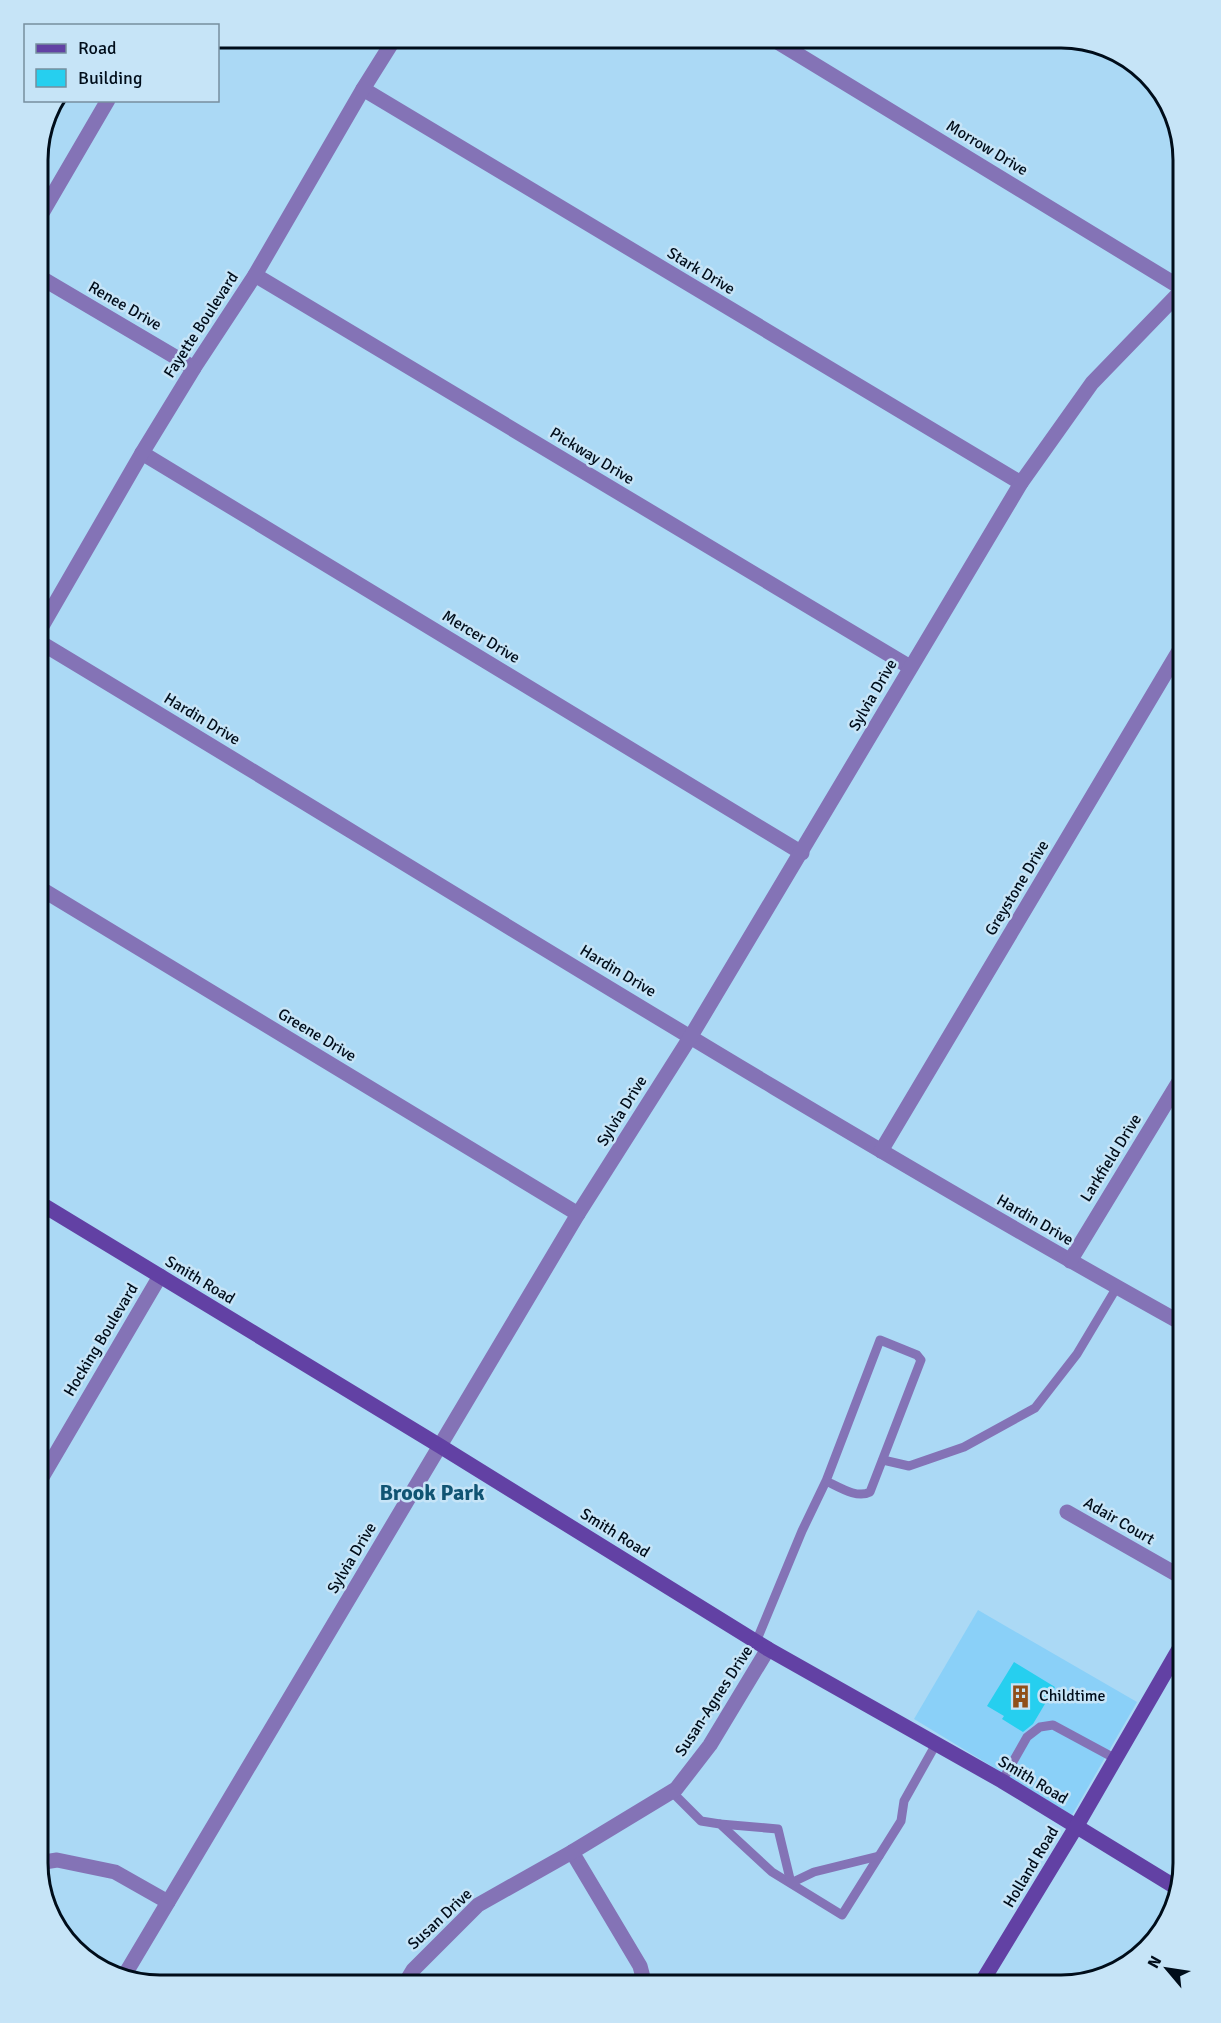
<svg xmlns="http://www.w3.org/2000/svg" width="1221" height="2023" font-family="Signika,sans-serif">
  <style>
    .built { fill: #8ad0f8 }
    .building { fill: #26cfef }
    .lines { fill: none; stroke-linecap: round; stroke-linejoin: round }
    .lane { stroke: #8473b6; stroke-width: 9 }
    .street { stroke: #8473b6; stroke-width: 15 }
    .secondary { stroke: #6241a4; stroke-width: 15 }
    .labels { text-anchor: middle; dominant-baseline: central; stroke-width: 5; stroke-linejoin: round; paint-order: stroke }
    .street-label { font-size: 16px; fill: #000d1a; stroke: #c6e4f7 }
    .poi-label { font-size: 16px; fill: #000d1a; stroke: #c6e4f7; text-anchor: start }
    .district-label { font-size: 22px; font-weight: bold; fill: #105473; stroke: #c6e4f7 }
    .rim { fill: none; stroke: #000d1a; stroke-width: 3 }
  </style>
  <rect width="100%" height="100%" fill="#abd9f5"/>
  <path class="built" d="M978,1610L1137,1702L1072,1815L914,1719Z"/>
  <path class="building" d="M1014,1662L1055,1687L1033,1724L1023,1732L1002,1719L1004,1716L987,1706Z"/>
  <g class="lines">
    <g class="lane">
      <path d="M883,1460L909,1466L964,1447L1035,1408L1077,1354L1117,1287"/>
      <path d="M756,1642L802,1531L826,1481C839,1487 857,1499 870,1492L921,1360L917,1355L880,1340L826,1481"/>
      <path d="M1002,1781L1027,1737L1040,1727L1053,1725L1116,1759"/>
      <path d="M672,1792L701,1821L720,1824L772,1872L842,1915L901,1821L904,1801L936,1744"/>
      <path d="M720,1824L778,1829L791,1883L814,1872L879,1856"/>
    </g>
    <g class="street">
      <path d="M771,38L1183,289"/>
      <path d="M363,89L1021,483"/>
      <path d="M38,220L108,100"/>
      <path d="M255,275L910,667"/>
      <path d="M38,276L194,368"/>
      <path d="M142,453L802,853"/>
      <path d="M38,633L142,453L194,368L255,275L363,89L395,38"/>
      <path d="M38,641C419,870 795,1108 1183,1324"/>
      <path d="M38,887L578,1214"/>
      <path d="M881,1151L1183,644"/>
      <path d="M1070,1261L1183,1075"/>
      <path d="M38,1484L160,1276"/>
      <path d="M1067,1512L1183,1578"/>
      <path d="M572,1852L640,1966L645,1985"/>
      <path d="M38,1863L57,1860L115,1872L168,1902"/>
      <path d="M124,1976L578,1214L691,1036L1021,483L1092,383L1183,289"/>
      <path d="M404,1985L413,1970L478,1905L572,1852L676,1789L710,1745L768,1649"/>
    </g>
    <g class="secondary">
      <path d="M38,1202L440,1446L768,1649L1002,1781L1177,1888"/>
      <path d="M980,1985L1076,1827L1183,1642"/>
    </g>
  </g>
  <defs>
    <symbol id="building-bare" viewBox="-9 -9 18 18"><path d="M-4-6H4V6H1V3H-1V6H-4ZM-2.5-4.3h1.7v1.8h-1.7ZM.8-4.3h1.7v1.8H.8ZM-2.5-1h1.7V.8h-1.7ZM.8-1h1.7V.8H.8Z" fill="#904f1a" stroke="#c6e4f7" stroke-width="2.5" paint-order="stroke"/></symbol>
  </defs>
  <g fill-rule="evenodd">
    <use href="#building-bare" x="1004" y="1680" width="33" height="33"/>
  </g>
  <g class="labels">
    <g class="street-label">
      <text transform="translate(987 148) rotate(31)">Morrow Drive</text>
      <text transform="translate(701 271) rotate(31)">Stark Drive</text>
      <text transform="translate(125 306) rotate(30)">Renee Drive</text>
      <text transform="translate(201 325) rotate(-57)">Fayette Boulevard</text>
      <text transform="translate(592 456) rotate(31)">Pickway Drive</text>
      <text transform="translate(481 637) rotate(31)">Mercer Drive</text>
      <text transform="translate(873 695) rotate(-60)">Sylvia Drive</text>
      <text transform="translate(202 719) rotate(31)">Hardin Drive</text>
      <text transform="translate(1017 888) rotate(-59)">Greystone Drive</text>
      <text transform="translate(618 971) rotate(31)">Hardin Drive</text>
      <text transform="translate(317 1035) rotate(31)">Greene Drive</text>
      <text transform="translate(622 1111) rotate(-58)">Sylvia Drive</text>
      <text transform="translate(1111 1158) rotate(-58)">Larkfield Drive</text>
      <text transform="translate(1035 1220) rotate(30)">Hardin Drive</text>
      <text transform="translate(200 1280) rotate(31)">Smith Road</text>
      <text transform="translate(101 1340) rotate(-59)">Hocking Boulevard</text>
      <text transform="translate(1119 1521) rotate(30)">Adair Court</text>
      <text transform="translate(615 1533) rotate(32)">Smith Road</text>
      <text transform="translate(352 1558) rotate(-59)">Sylvia Drive</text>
      <text transform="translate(714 1701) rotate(-57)">Susan-Agnes Drive</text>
      <text transform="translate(1033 1780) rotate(31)">Smith Road</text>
      <text transform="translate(1031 1867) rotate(-59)">Holland Road</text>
      <text transform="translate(440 1919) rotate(-43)">Susan Drive</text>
    </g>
    <g class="poi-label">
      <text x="1039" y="1696">Childtime</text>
    </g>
    <g class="district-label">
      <text x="432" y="1492">Brook Park</text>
    </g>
  </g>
  <path d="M0 0H1221V2023H0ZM160 48H1061A112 112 0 0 1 1173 160V1863A112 112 0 0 1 1061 1975H160A112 112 0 0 1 48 1863V160A112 112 0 0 1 160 48Z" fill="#c6e4f7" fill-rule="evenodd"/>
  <path class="rim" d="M160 48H1061A112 112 0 0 1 1173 160V1863A112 112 0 0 1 1061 1975H160A112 112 0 0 1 48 1863V160A112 112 0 0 1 160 48Z"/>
  <rect x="24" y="24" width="195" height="78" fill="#c6e4f7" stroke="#778e9f" stroke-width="1.5"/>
  <rect x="36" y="44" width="30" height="9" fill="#6241a4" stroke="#778e9f" stroke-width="1.5"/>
  <text x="78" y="54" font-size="18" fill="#000d1a">Road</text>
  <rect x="36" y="69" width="30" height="18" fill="#26cfef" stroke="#778e9f" stroke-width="1.5"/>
  <text x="78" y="84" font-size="18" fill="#000d1a">Building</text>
  <g transform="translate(1167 1969) rotate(299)" stroke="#c6e4f7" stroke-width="4.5" paint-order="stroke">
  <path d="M0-4.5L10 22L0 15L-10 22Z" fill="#000d1a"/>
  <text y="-9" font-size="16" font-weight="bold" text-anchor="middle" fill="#000d1a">N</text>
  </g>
</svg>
